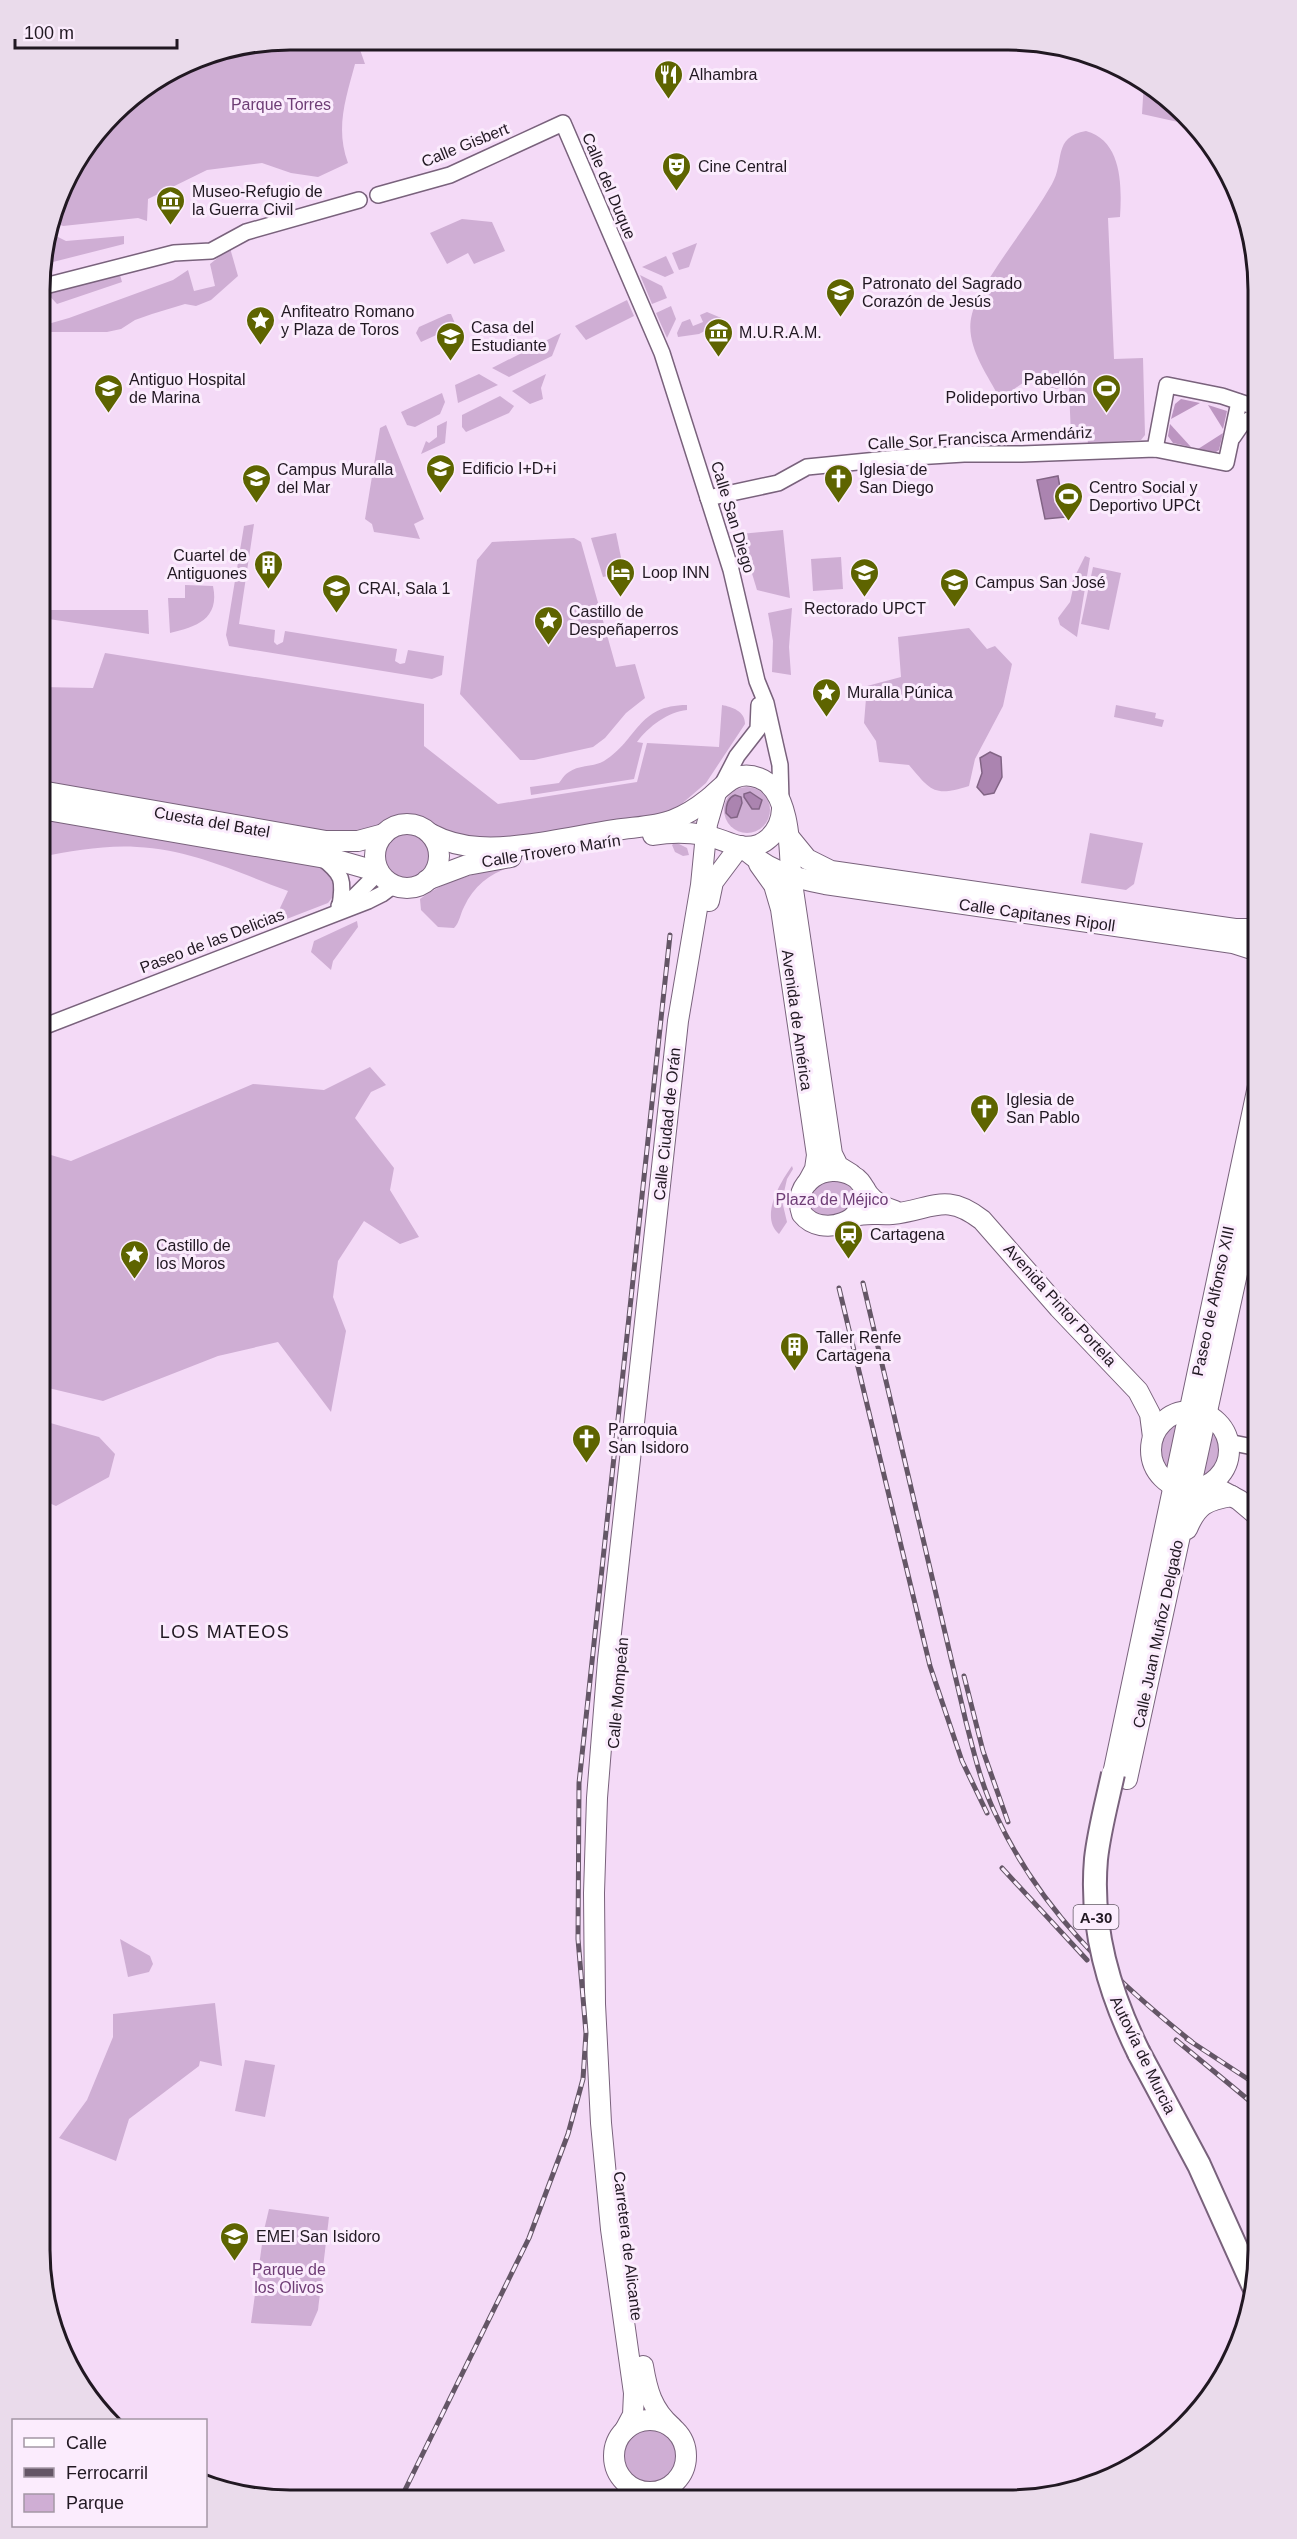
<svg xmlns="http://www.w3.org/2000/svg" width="1297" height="2539" font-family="Helvetica,sans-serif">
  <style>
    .green { fill: #cfaed4 }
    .forest { fill: #bc95c1 }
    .water { fill: #ab84b0; stroke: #826485; stroke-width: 1.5 }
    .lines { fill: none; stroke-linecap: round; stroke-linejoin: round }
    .minor-casing { stroke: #79627c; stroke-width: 18 }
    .major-casing { stroke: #79627c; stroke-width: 22 }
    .highway-casing { stroke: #79627c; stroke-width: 26 }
    .minor { stroke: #fff; stroke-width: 15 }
    .major { stroke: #fff; stroke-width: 20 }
    .highway { stroke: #fff; stroke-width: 22 }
    .rail-casing { stroke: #645666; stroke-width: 5 }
    .rail { stroke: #fbecfd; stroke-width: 3; stroke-dasharray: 9; stroke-linecap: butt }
    .highway-bridge-casing { stroke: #79627c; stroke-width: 26; stroke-linecap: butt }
    .highway-bridge { stroke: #fff; stroke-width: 22 }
    .labels { text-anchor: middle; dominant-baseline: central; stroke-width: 6; stroke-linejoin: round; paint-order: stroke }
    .shield { fill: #fbecfd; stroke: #625864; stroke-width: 1.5 }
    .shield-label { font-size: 15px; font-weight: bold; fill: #211822 }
    .poi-label { font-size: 16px; fill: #211822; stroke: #fbecfd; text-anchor: start }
    .park-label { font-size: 16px; fill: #6e3d75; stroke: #fbecfd }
    .street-label { font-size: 16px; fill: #211822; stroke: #fbecfd }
    .neighbourhood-label { font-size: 18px; letter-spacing: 1.5px; fill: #211822; stroke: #fbecfd }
    .rim { fill: none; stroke: #211822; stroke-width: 3 }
  </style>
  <rect width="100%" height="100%" fill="#f4daf7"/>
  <g class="green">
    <path d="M289,39L357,41L365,64H355C346,98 335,128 348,163L318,177L291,173L262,163L207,170L148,199L147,221L138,218L63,226L56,223L53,217L65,178L124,101L194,58Z"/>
    <path d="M1144,82L1173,101L1187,118V124L1142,114Z"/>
    <path d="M1086,131C1122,141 1122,185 1120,217L1108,218L1114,359L1143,358L1145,435L1141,440L1088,443L1087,436H1071L1069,388L1051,389L1037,373L1000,399C986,372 964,344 972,314C976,297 989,279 998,265C1016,238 1036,212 1052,184C1065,162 1052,137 1086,131Z"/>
    <path d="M462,219L492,222L505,251L474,264L468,253L447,264L430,233Z"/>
    <path d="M48,232L66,241L124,236V244L41,265V257Z"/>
    <path d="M697,243L689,267L679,270L672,253Z"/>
    <path d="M230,248L238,276L211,300L196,306L185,304L152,314L135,320L121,329L107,332H41V326L69,318L173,280L188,270L194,291L215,286L210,264Z"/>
    <path d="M666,256L674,273L665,277L642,267Z"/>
    <path d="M120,275L122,282L57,304L47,293Z"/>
    <path d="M640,275L662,286L667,298L652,304Z"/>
    <path d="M627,300L634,316L586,340L575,326Z"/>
    <path d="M671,306L676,319L667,338L656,313Z"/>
    <path d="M707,312L726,320L699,334L678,337L677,333L682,322L690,319L693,326L703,322L700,315Z"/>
    <path d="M448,314H451L456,326L421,342L416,333L419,327Z"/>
    <path d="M561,333L552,356L509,377L492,368Z"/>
    <path d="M479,374L498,385L458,403L455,385Z"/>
    <path d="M546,374L541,388L543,399L530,404L512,391Z"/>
    <path d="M442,393L445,402L440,414L415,427L407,425L401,412Z"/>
    <path d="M500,396L514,406L509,413L466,432L462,427V415Z"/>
    <path d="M447,421L445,443L421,454L426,441L429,443L437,437V426Z"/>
    <path d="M386,425L424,519L414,524L420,539L374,532L372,524L365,519L380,428Z"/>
    <path d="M254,524L239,624L275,630L274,642L277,645L283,642L285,631L397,649L395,661L400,664L405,663L408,650L444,656L442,675L432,679L229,646L226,635L244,526Z"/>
    <path d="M783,530L790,598L757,590L740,534Z"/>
    <path d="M616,533L624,572L603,577L591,538Z"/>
    <path d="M574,538L581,542L616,667L635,664L645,698L626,713L605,738L593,747L534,760H520L460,694L477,560L492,542Z"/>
    <path d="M1085,556L1090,558L1077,637L1060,625L1058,618L1070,602L1074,584L1072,582Z"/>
    <path d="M841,557L843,589L813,591L811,559Z"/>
    <path d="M1093,567L1121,573L1109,630L1081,624Z"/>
    <path d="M185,585L213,586C220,619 196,627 170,633L168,598H185Z"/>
    <path d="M792,608L789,647L791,675L772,672L773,641L768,613Z"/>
    <path d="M41,610H148L149,634L42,618Z"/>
    <path d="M969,628L987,649L995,646L1012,664L1003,706L975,759L969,786C934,797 931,791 909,765L879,762L876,741L864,723L867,686L901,677L898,637Z"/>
    <path d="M105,653L424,704V746L498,804L637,782L647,743L719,747L722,705C732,707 745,711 745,724L706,783L671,813L499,840L461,837L412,816L397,818L375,827L356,832H327L41,782V687L93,688Z"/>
    <path d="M687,705V710C668,712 649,726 637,742L643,743L634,779L531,795L530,787L559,783C562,779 565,774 569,772C578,765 594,767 604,761C638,740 637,705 687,705Z"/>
    <path d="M1116,705L1156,713L1155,718L1164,720L1162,727L1114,717Z"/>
    <circle cx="747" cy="810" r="23"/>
    <path d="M41,819L320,866L335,876V894L328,903L284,920L280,908L288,891C239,873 190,849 137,847C104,845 73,851 40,857Z"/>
    <circle cx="408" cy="855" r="23"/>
    <path d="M1090,833L1143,843L1134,884L1126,890L1081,883Z"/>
    <path d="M675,842L687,848L689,855L683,856L675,852L672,845Z"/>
    <path d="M513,866C491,873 474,885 464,907C460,914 460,922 454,928L438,927L421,910L420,899C447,879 480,872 513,866Z"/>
    <path d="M357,921L358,927L333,961L331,970L311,952L314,941Z"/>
    <path d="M370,1067L386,1085L371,1092L355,1118L394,1168L390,1190L419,1237L400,1244L364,1221L338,1261L333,1297L346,1331L331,1412L278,1342L218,1356L103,1401L40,1386V1112L45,1125L51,1155L71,1161L253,1084L324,1090Z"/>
    <path d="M792,1166L793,1169L787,1179L782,1201L787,1222L779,1234C759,1217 781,1181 792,1166Z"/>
    <path d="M838,1172L865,1201L821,1225L799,1197Z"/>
    <path d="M1184,1411L1169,1482C1140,1461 1150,1419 1184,1411Z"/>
    <path d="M1206,1414C1236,1436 1237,1477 1197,1488Z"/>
    <path d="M40,1420L99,1437L115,1454L109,1477L56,1506L40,1499Z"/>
    <path d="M120,1939L150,1956L153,1964L149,1972L128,1977Z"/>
    <path d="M215,2003L222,2066L200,2061L199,2066L129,2119L116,2161L59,2138L87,2100L113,2037V2014Z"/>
    <path d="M245,2060L275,2065L265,2117L235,2111Z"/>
    <path d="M269,2209L329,2217L318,2310L311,2326L251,2323L264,2230Z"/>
    <circle cx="650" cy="2457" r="36"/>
  </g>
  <g class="forest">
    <path d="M1181,399L1200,403L1171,419L1175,404Z"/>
    <path d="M1208,405L1227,411L1223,429Z"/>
    <path d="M1170,424L1191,447L1173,443L1168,436Z"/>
    <path d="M1223,433L1219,450L1216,452L1198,449Z"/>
  </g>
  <g class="water">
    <path d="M1058,476L1065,517L1045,519L1037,480Z"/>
    <path d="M990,752L1001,757L1002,777L994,793L984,795L977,787L982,773L980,758Z"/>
    <path d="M750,792L762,800L759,809H752L744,797V794Z"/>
    <path d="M735,795L741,797L742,803L737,817L731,818L726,813C726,806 727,798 735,795Z"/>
  </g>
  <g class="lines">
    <defs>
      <g id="minor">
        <path d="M378,195L450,175L563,123L662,353L731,570L757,681L766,703L777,752L780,765L781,801"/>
        <path d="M41,287L174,253L211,251L246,232L359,200"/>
        <path d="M1233,437L1242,424L1258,414"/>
        <path d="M1155,449L1167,385L1222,396L1258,408"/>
        <path d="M708,498L778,483L807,467L898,458L964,454H1022L1155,449L1226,463L1239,402"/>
        <path d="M722,785L737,756L758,729L759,705"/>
        <path d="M322,858C343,874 344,880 340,906"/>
        <path d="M339,906L355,896L379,872"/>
        <path d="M40,1028L368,901L382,894L394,885"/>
        <path d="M1228,1442L1258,1448"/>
      </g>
      <g id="major">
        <path d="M41,791L326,841H358L384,834"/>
        <path d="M41,809L337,860L379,872"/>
        <circle cx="407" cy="856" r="32"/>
        <path d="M431,834C446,842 462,846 479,847C519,850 574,836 615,830C633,827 655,827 673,820C686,815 698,807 708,799C724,786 735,769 759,778C790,789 790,849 791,876L832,1154L838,1166L851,1174"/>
        <path d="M653,835C670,832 687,832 704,835C716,837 727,843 739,846C763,851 781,832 782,809"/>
        <path d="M789,837L807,859L831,871L1235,929H1258"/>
        <path d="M741,846C768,871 790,877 825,884L1233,943L1258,951"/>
        <path d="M759,864L774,885L781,909L817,1155L815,1169L808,1182"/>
        <path d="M427,880L467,865L511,857"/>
        <path d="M709,901L713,882L740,846"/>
        <path d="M865,1189C870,1221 822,1239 802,1214C791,1182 826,1161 853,1176C861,1180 863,1187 868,1194C874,1202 886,1208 895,1211"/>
        <path d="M854,1216C867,1212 879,1215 892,1214C932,1210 945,1191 982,1220L1059,1308L1138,1391L1150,1414L1153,1437"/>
        <circle cx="1190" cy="1450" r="39"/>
        <path d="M1222,1491L1239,1500L1258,1516"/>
        <path d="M1187,1529C1197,1505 1206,1500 1232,1496"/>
        <path d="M1113,1774L1258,1086"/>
        <path d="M1127,1779L1258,1177"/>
        <path d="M643,2366C647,2390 652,2410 672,2427"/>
        <circle cx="650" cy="2456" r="36"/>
        <path d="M625,2430L633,2415L634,2393L611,2229L601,2123L595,2004L594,1893L597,1798L608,1660L678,1021L701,885L707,824L716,793"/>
      </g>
      <path id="highway" d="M1139,2053L1199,2165L1253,2285"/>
    </defs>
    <use href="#minor" class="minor-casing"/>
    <use href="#major" class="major-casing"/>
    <use href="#highway" class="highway-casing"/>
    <use href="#minor" class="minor"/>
    <use href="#major" class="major"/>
    <use href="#highway" class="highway"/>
    <defs>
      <g id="rail">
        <path d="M863,1283L966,1722C974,1753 981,1784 995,1813C1039,1909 1111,1977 1192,2042"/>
        <path d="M839,1288L930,1666L962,1761L987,1813"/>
        <path d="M964,1676L983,1751L1008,1822"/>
        <path d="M1002,1868L1087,1960"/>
        <path d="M1187,2039L1257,2085"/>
        <path d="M1176,2040L1257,2107"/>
        <path d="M401,2498L529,2238L568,2134L583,2079L586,2033L578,1939L579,1783L670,935"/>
      </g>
    </defs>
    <use href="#rail" class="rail-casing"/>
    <use href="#rail" class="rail"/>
    <defs>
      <path id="highway-bridge" d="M1113,1774C1107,1802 1099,1831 1096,1859C1090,1928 1109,1992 1139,2053"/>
    </defs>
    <use href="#highway-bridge" class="highway-bridge-casing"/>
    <use href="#highway-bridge" class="highway-bridge"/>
  </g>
  <defs>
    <symbol id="restaurant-pin" viewBox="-11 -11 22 30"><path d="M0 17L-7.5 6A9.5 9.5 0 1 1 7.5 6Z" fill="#5e6400" stroke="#fbecfd"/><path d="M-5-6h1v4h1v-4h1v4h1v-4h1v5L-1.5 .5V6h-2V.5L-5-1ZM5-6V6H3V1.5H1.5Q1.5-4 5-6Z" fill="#fff"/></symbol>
    <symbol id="theatre-pin" viewBox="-11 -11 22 30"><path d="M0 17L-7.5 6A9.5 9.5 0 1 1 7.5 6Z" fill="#5e6400" stroke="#fbecfd"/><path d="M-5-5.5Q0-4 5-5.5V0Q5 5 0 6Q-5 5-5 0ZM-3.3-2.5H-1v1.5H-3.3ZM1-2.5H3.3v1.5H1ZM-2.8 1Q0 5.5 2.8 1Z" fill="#fff"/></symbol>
    <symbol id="museum-pin" viewBox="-11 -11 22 30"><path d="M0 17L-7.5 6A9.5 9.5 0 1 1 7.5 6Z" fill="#5e6400" stroke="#fbecfd"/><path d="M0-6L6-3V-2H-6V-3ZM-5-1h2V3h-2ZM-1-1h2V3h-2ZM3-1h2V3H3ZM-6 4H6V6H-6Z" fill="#fff"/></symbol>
    <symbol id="school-pin" viewBox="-11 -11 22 30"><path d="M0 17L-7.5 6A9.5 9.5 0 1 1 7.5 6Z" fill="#5e6400" stroke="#fbecfd"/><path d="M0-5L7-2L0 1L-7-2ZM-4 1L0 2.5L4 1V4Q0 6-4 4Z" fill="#fff"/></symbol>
    <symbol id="sight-pin" viewBox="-11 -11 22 30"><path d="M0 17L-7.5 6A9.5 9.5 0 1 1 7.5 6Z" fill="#5e6400" stroke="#fbecfd"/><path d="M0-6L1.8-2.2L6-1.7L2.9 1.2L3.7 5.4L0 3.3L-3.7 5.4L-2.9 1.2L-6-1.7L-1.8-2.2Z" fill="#fff"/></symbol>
    <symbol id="university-pin" viewBox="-11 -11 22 30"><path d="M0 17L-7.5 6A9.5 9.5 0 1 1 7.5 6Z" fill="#5e6400" stroke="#fbecfd"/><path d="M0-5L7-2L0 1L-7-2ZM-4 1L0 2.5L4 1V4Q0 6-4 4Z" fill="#fff"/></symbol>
    <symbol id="stadium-pin" viewBox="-11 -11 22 30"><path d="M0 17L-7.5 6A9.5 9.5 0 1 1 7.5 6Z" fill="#5e6400" stroke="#fbecfd"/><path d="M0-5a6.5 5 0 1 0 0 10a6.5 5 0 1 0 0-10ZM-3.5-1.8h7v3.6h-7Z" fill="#fff"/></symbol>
    <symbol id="church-pin" viewBox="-11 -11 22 30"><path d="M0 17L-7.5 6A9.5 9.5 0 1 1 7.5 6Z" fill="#5e6400" stroke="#fbecfd"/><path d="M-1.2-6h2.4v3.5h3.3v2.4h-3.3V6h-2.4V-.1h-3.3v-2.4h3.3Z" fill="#fff"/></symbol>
    <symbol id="building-pin" viewBox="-11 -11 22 30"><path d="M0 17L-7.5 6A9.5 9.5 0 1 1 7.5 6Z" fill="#5e6400" stroke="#fbecfd"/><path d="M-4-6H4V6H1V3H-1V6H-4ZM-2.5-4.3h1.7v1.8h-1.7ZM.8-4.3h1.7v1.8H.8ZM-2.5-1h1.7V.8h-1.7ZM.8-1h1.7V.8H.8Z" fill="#fff"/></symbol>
    <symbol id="hotel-pin" viewBox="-11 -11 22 30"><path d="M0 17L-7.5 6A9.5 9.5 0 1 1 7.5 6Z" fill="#5e6400" stroke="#fbecfd"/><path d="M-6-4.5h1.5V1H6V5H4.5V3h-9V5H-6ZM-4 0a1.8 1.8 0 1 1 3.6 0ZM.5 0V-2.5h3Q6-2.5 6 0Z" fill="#fff"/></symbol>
    <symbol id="station-pin" viewBox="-11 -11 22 30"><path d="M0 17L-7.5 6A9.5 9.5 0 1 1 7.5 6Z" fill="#5e6400" stroke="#fbecfd"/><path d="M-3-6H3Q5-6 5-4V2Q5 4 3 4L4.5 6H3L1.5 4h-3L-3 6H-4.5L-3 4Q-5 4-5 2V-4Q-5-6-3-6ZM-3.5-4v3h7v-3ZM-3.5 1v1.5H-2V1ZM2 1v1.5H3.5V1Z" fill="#fff"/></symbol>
  </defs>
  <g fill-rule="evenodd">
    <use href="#restaurant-pin" x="652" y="58" width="33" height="45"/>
    <use href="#theatre-pin" x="660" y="150" width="33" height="45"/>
    <use href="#museum-pin" x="154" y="184" width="33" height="45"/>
    <use href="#school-pin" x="824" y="276" width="33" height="45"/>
    <use href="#sight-pin" x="244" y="304" width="33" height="45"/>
    <use href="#museum-pin" x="702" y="316" width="33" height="45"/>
    <use href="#university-pin" x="434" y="320" width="33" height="45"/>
    <use href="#university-pin" x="92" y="372" width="33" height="45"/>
    <use href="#stadium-pin" x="1090" y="372" width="33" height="45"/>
    <use href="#university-pin" x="424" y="452" width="33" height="45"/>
    <use href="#university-pin" x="240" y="462" width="33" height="45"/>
    <use href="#church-pin" x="822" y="462" width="33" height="45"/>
    <use href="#stadium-pin" x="1052" y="480" width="33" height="45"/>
    <use href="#building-pin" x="252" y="548" width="33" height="45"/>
    <use href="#hotel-pin" x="604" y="556" width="33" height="45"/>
    <use href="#university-pin" x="848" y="556" width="33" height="45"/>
    <use href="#university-pin" x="938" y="566" width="33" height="45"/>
    <use href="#university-pin" x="320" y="572" width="33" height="45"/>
    <use href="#sight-pin" x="532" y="604" width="33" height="45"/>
    <use href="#sight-pin" x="810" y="676" width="33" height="45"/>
    <use href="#church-pin" x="968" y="1092" width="33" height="45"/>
    <use href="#station-pin" x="832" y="1218" width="33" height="45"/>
    <use href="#sight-pin" x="118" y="1238" width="33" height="45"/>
    <use href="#building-pin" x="778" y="1330" width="33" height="45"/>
    <use href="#church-pin" x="570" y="1422" width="33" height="45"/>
    <use href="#school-pin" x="218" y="2220" width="33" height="45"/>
  </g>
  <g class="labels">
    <rect class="shield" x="1073.5" y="1905" width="45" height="24" rx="4.5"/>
    <g class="shield-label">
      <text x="1096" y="1917">A-30</text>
    </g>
    <g class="poi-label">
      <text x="689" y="74">Alhambra</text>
      <text x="698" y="166">Cine Central</text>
      <text x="192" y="191">Museo-Refugio de<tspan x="192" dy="18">la Guerra Civil</tspan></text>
      <text x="862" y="283">Patronato del Sagrado<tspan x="862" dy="18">Corazón de Jesús</tspan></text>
      <text x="281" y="311">Anfiteatro Romano<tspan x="281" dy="18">y Plaza de Toros</tspan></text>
      <text x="471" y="327">Casa del<tspan x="471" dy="18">Estudiante</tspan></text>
      <text x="739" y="332">M.U.R.A.M.</text>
      <text x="129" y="379">Antiguo Hospital<tspan x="129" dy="18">de Marina</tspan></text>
      <text x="1086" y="379" text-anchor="end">Pabellón<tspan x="1086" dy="18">Polideportivo Urban</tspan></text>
      <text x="462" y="468">Edificio I+D+i</text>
      <text x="277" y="469">Campus Muralla<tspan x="277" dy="18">del Mar</tspan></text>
      <text x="859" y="469">Iglesia de<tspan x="859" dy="18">San Diego</tspan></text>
      <text x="1089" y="487">Centro Social y<tspan x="1089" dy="18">Deportivo UPCt</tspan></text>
      <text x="247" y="555" text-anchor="end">Cuartel de<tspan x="247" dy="18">Antiguones</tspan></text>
      <text x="642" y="572">Loop INN</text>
      <text x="975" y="582">Campus San José</text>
      <text x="358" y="588">CRAI, Sala 1</text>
      <text x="865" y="608" text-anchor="middle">Rectorado UPCT</text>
      <text x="569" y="611">Castillo de<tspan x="569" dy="18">Despeñaperros</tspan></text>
      <text x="847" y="692">Muralla Púnica</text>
      <text x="1006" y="1099">Iglesia de<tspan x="1006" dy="18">San Pablo</tspan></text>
      <text x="870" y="1234">Cartagena</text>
      <text x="156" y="1245">Castillo de<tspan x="156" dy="18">los Moros</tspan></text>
      <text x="816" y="1337">Taller Renfe<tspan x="816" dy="18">Cartagena</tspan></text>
      <text x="608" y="1429">Parroquia<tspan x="608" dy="18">San Isidoro</tspan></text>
      <text x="256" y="2236">EMEI San Isidoro</text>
    </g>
    <g class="park-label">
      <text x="281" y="104">Parque Torres</text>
      <text x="832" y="1199">Plaza de Méjico</text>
      <text x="289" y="2269">Parque de<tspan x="289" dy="18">los Olivos</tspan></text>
    </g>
    <g class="street-label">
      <text transform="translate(465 145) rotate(-22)">Calle Gisbert</text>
      <text transform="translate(609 186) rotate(67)">Calle del Duque</text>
      <text transform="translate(980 438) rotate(-3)">Calle Sor Francisca Armendáriz</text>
      <text transform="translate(733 517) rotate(73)">Calle San Diego</text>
      <text transform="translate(212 822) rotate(10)">Cuesta del Batel</text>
      <text transform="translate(551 851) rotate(-9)">Calle Trovero Marín</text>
      <text transform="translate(1037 915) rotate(8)">Calle Capitanes Ripoll</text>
      <text transform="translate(212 941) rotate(-21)">Paseo de las Delicias</text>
      <text transform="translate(797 1020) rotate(82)">Avenida de América</text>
      <text transform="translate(667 1124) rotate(-84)">Calle Ciudad de Orán</text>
      <text transform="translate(1213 1301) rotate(-78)">Paseo de Alfonso XIII</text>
      <text transform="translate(1060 1305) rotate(48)">Avenida Pintor Portela</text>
      <text transform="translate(1158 1634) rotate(-78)">Calle Juan Muñoz Delgado</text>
      <text transform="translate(618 1693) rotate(-85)">Calle Mompeán</text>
      <text transform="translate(1143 2055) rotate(64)">Autovía de Murcia</text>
      <text transform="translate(628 2246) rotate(83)">Carretera de Alicante</text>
    </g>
    <g class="neighbourhood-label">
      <text x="225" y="1632">LOS MATEOS</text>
    </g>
  </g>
  <path d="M0 0H1297V2539H0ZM290 50H1008A240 240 0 0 1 1248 290V2250A240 240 0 0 1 1008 2490H290A240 240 0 0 1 50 2250V290A240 240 0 0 1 290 50Z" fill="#eadbeb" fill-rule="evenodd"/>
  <path class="rim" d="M290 50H1008A240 240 0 0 1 1248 290V2250A240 240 0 0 1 1008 2490H290A240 240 0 0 1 50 2250V290A240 240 0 0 1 290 50Z"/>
  <rect x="12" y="2419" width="195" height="108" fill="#fbecfd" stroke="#a497a5" stroke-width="1.5"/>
  <rect x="24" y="2438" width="30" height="9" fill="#ffffff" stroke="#a497a5" stroke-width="1.5"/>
  <text x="66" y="2449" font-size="18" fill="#211822">Calle</text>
  <rect x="24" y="2468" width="30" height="9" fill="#645666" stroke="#a497a5" stroke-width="1.5"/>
  <text x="66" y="2479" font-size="18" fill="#211822">Ferrocarril</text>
  <rect x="24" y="2494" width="30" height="18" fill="#cfaed4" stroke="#a497a5" stroke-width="1.5"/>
  <text x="66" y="2509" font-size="18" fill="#211822">Parque</text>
  <path d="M15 39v9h162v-9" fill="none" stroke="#211822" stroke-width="3"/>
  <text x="24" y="39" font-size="18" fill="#211822" stroke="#fbecfd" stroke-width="4.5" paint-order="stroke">100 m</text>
</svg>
